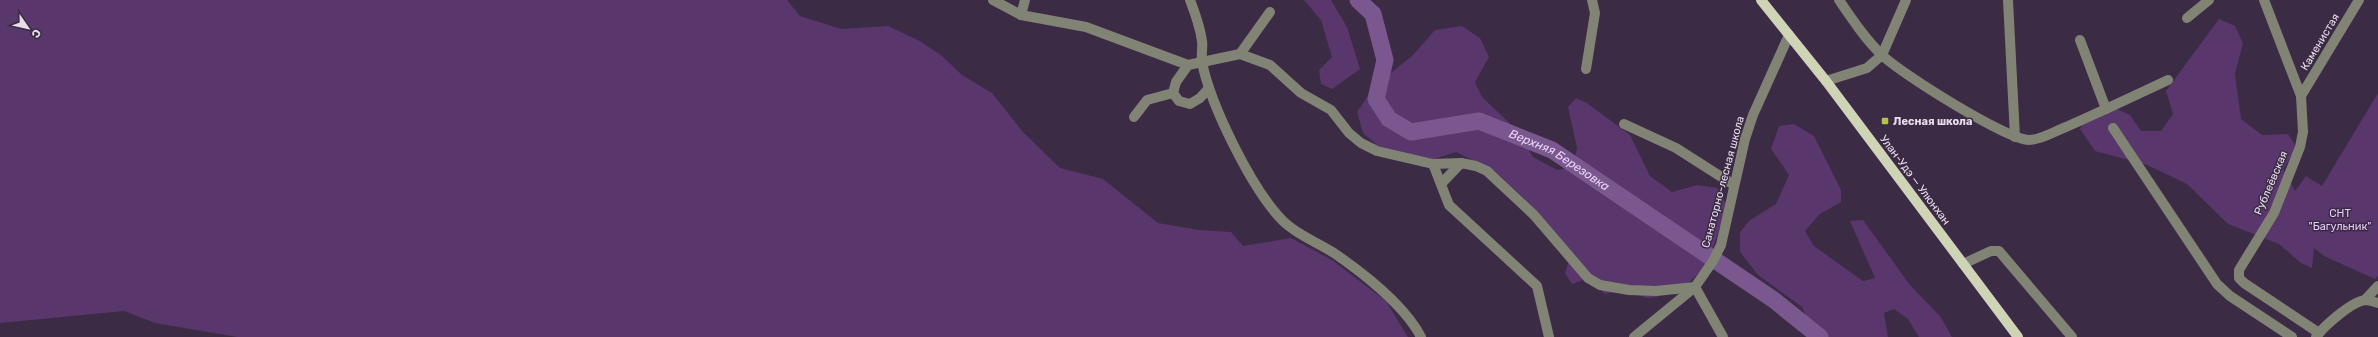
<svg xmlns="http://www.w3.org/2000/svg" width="2378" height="337" font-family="Rubik,sans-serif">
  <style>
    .green { fill: #59366c }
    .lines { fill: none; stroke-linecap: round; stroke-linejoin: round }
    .river { stroke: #7b5790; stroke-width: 17 }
    .minor { stroke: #818375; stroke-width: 10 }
    .major { stroke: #cfd4b6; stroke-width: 10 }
    .poi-dot { fill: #b5c249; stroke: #3b2b44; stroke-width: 1.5 }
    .labels { text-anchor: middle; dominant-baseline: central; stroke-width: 3; stroke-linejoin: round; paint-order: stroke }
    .street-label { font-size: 11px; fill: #e6dcec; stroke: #3b2b44 }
    .poi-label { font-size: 11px; font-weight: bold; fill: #e6dcec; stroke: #3b2b44; text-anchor: start }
    .park-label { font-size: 11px; fill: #e8c9fb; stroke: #3b2b44 }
    .water-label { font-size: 12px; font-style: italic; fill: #ecd7f9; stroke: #3b2b44 }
  </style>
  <rect width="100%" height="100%" fill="#3b2b44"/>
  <g class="green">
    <path d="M0,0H787L800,16L841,29L888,26L920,41L942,56L962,75L992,93L1023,132L1060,168L1103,179L1158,223L1199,230L1231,232L1243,246L1291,238L1332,260L1386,301L1408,337H237L155,323L124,311L0,323Z"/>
    <path d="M1304,0H1331L1347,27L1360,69L1332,89L1321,84L1319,70L1332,57L1321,20Z"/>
    <path d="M2219,19L2235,26L2243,43L2235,74L2241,119L2262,135L2288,134L2297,148L2283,169L2295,191L2306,176L2322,186L2378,93V276L2375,279L2324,256L2314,248L2312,268L2301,263L2279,244L2228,224L2187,184L2147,165L2095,151L2080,129L2086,116L2107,104L2130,115L2141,131H2161L2173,114L2166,91Z"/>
    <path d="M1462,26L1480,38L1489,57L1475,82L1482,97L1518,131L1533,157L1557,170L1573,167L1577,148L1568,107L1576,98L1587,103L1630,135L1650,176L1672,192L1697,185L1717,188L1726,204C1714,251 1705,290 1649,298C1642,298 1636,292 1629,290C1622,289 1612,293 1605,294L1588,278L1572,284L1565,273L1571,254L1538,212L1495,171L1456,152L1425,162L1390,156L1363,133L1357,112L1375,86L1413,55L1435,30Z"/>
    <path d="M1794,124L1814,136L1841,190V202L1820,214L1805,231L1814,246L1863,281L1875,278L1850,221L1863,220L1910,285L1940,316L1952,337H1919L1908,319L1894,309L1884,313L1888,337H1815L1802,307L1758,275L1740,252V232L1750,220L1776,204L1789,175L1771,149L1779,126Z"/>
  </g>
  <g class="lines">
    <path class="river" id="s1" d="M1358,0L1373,14L1385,60L1376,99L1389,119L1411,132L1479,121L1552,150L1774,300L1820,337"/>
    <g class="minor">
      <path d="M993,0L1021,15L1086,27L1188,65L1240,54L1270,12"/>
      <path d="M1190,0C1195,13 1200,26 1202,41C1203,48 1201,55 1202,62C1210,104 1252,190 1283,221C1297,235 1317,242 1334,253C1363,273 1405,306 1421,337"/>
      <path d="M1839,0C1852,19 1866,40 1882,55C1900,73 2007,140 2029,140C2041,140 2055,131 2066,127C2100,112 2134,96 2168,80"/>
      <path d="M2008,0L2015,137"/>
      <path d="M2264,0L2301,96L2303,132L2300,147L2274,213L2239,270V278L2244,283L2319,333"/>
      <path d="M1021,15L1025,0"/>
      <path d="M2187,18L2209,0"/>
      <path d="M2080,40L2106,109"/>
      <path d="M1240,54L1270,65L1301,93L1331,110L1349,133L1361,143L1377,151L1433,164L1461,163L1476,166L1487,171L1534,215L1588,278L1600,285L1629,290L1656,291L1695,287"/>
      <path d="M1188,65L1176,82L1173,93L1179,101L1190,104L1200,98L1209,88"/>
      <path d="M1586,69L1595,13L1592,0"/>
      <path d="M1826,81L1867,68L1882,55L1906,0"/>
      <path d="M2301,96L2359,0"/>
      <path d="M1134,117L1147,100L1173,93"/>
      <path d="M1624,124L1676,148L1734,185"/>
      <path d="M2113,128L2217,284L2230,296L2292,337"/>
      <path d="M1433,164L1449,205L1537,286L1549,337"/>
      <path d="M1441,184L1461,163"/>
      <path d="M1963,264L1991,251H1999L2072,337"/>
      <path d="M2365,300L2378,286"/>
      <path d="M1634,337L1695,287"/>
      <path d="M1723,337L1695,287L1713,261L1721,245L1745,139L1753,115L1789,35"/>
      <path d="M2316,337C2324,326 2352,301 2366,300C2369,300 2374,302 2378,303"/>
    </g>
    <path class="major" d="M1761,0L1826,81L2018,337"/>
  </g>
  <rect class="poi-dot" x="1881" y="117" width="8" height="8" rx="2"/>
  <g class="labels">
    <g class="street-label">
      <text transform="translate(2320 42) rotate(-59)">Каменистая</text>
      <text transform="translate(1915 180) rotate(53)">Улан-Удэ — Улюнхан</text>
      <text transform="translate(1723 182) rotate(-75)">Санаторно-лесная школа</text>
      <text transform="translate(2271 183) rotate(-67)">Рублеёвская</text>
    </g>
    <g class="poi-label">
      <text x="1893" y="121">Лесная школа</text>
    </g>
    <g class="park-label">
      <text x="2340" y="213">СНТ<tspan x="2340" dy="13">"Багульник"</tspan></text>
    </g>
    <g class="water-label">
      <text stroke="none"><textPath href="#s1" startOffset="316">Верхняя Березовка</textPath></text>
    </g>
  </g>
  <g transform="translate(28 28) rotate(124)" stroke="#3b2b44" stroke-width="3" paint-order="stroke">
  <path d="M0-3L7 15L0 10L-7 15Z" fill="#e6dcec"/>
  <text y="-6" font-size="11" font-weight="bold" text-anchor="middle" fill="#e6dcec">С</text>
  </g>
</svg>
